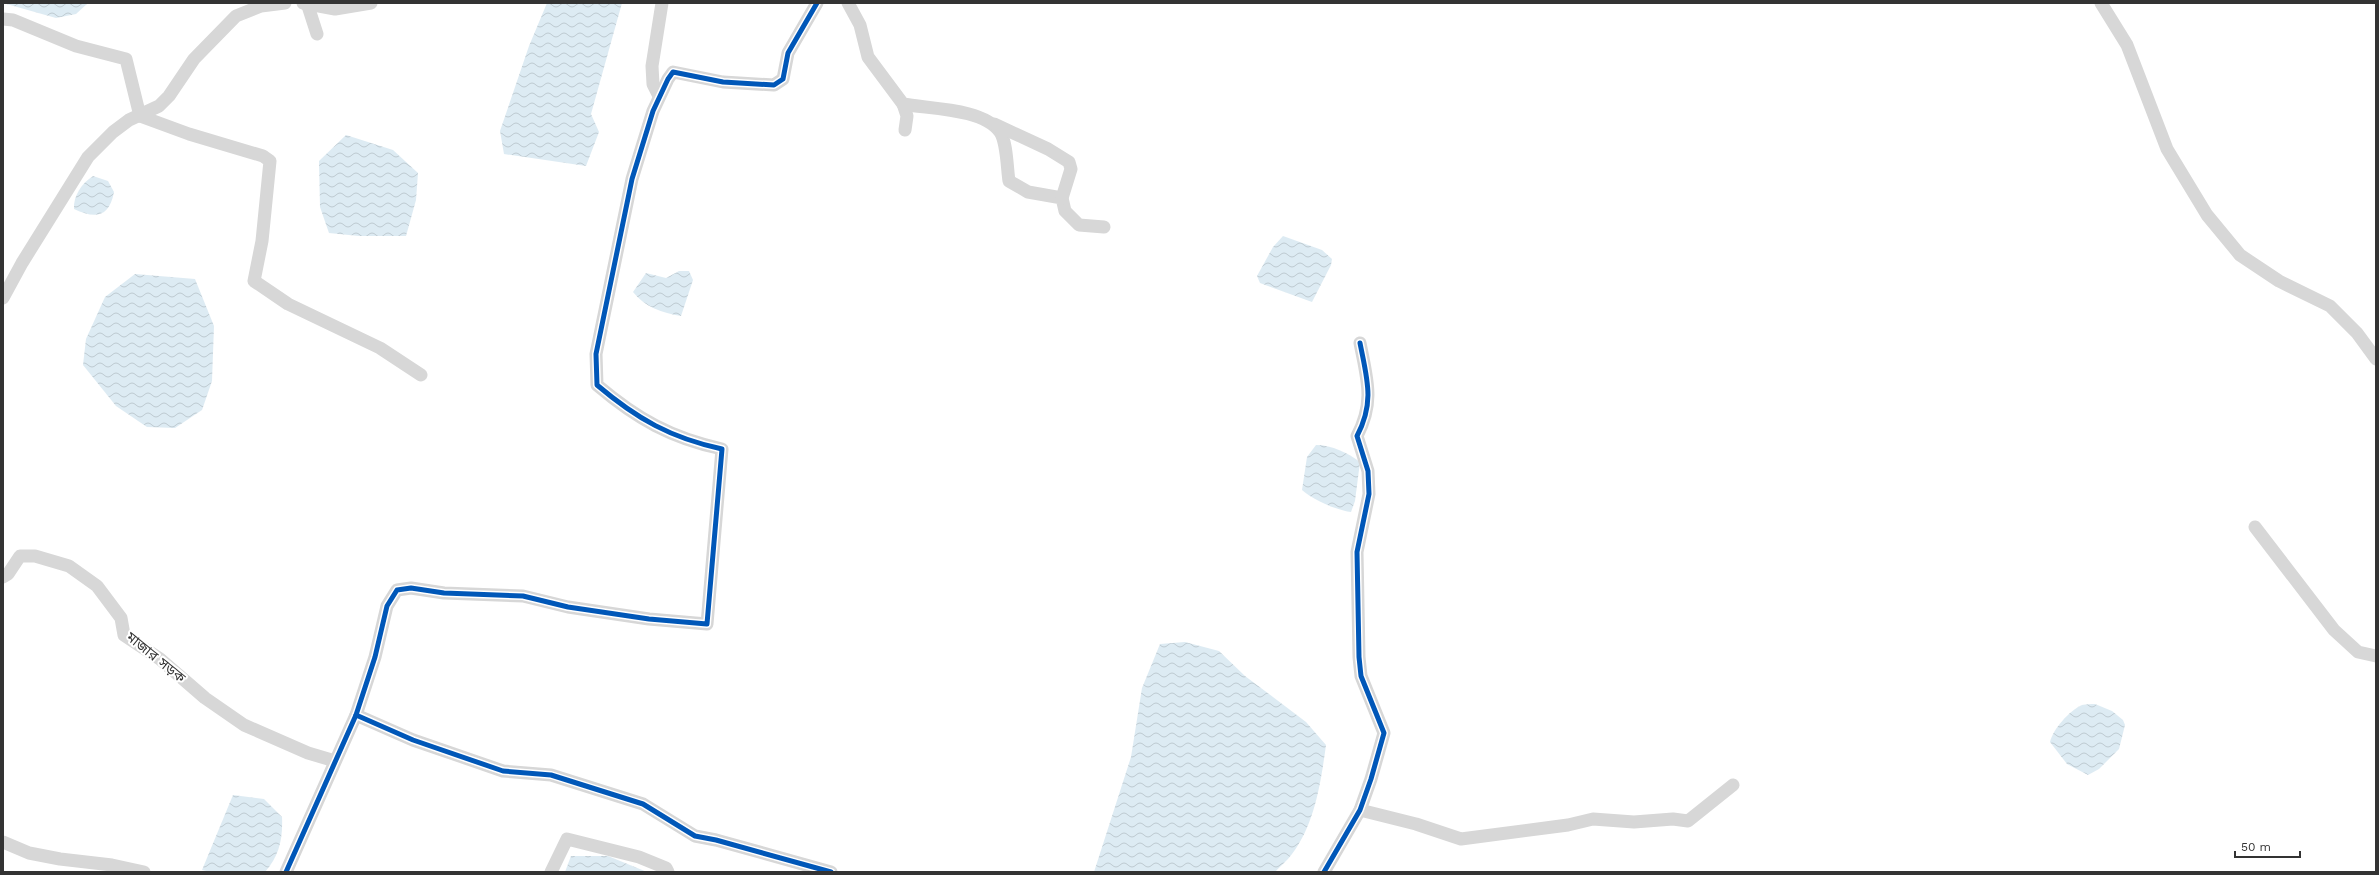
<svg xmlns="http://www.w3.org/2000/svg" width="2379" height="875" font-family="'Work Sans','Noto Sans Bengali',sans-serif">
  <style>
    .water { fill: url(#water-waves) }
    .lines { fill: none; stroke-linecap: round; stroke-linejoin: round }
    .minor { stroke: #d7d7d7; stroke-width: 13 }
    .cycleway-casing { stroke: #fff; stroke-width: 8 }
    .cycleway { stroke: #0057b8; stroke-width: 5 }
    .labels { text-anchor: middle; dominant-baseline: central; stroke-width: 4; stroke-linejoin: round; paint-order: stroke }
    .street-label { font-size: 14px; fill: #333; stroke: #fff }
  </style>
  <defs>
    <pattern id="water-waves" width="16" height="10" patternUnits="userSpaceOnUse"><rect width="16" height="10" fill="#ddebf3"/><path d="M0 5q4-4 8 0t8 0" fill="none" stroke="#becad1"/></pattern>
  </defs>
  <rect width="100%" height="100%" fill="#fff"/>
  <g class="water">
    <path d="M3,3H88L76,14L56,18Z"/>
    <path d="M547,3H622L591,114L599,132L586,166L504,154L500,131L529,46Z"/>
    <path d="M346,135L393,150L418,173L416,200L406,236H359L329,233L320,207L319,161Z"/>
    <path d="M93,176L108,181L114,192C109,218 95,219 74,209C73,196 82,183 93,176Z"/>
    <path d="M1283,236L1322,250L1332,259L1331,265L1312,302L1260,283L1257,276L1273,247Z"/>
    <path d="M679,271H689L693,280L681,316C662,313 645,307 633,292L646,273L666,278Z"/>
    <path d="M135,274L195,279L214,326L212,381L202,410L175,428L147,427L116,406L83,365L86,339L105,297Z"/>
    <path d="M1316,445C1332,445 1348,453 1360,462L1355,501L1351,512C1336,510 1313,500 1302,490L1307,457Z"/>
    <path d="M1185,642L1219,651L1245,676L1306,722L1326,745C1321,781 1315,824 1292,854C1287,861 1280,866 1275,872H1094L1131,757L1142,688L1160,644Z"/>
    <path d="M2095,704L2112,711L2123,720L2125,725L2119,749L2099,769L2088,775L2067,764L2050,742C2053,729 2069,711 2082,705C2086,704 2091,704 2095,704Z"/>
    <path d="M233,795L264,799L282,817C283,839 279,856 265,872H211L202,870Z"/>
    <path d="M571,856H608L647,872H565Z"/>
  </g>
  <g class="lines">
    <g class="minor">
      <path d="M303,3L335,9L371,3"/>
      <path d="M307,3L317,34"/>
      <path d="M848,3L860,25L868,57L903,104C929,109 983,108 1000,132C1007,142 1007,168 1009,181L1028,192L1062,198L1065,211L1079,225L1104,227"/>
      <path d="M2101,3L2127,45L2167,149L2207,215L2240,255L2279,281L2330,306L2357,333L2376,359"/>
      <path d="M3,19L13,20L76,46L126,59L140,116"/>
      <path d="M659,96L653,84L652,66L662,3"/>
      <path d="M903,104L907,116L905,130"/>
      <path d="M140,116L189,134L263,156L270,161L262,241L254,281L288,304L380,348L421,375"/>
      <path d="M994,124L1048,149L1069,162L1071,169L1062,198"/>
      <path d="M3,298L22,263L88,157L113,132L129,120L159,106L169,96L194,59L236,16L261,6L285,3"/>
      <path d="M2255,527L2334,630L2358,652L2376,656"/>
      <path d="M3,577L8,574L20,556H35L69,566L97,586L121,618L124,635L160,659L205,698L244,725L308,753L335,761"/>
      <path d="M356,715L413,740L503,771L551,775L643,804L695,836L716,840L831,872"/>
      <path d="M1360,810L1416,824L1461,839L1568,825L1593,819L1634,822L1673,819L1688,821L1733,785"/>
      <path d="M3,842L29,853L60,859L112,865L144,872"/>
      <path d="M286,872L356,715L375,657L387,606L397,590L411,588L444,593L523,596L568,607L649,619L707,624L722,449C671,438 637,419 597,385L596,354L632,179L653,111L668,79L673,72L723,82L774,85L783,79L788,53L817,3"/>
      <path d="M551,872L567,839L639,857L666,868L668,872"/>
      <path d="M1324,872L1360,810L1371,779L1384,733L1361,676L1359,657L1357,552L1369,494L1368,471L1357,436C1375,402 1367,379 1360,343"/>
    </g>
    <defs>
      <g id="cycleway">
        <path d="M356,715L413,740L503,771L551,775L643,804L695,836L716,840L831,872"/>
        <path d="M286,872L356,715L375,657L387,606L397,590L411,588L444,593L523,596L568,607L649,619L707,624L722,449C671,438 637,419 597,385L596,354L632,179L653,111L668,79L673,72L723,82L774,85L783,79L788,53L817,3"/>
        <path d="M1324,872L1360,810L1371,779L1384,733L1361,676L1359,657L1357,552L1369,494L1368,471L1357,436C1375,402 1367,379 1360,343"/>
      </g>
    </defs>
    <use href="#cycleway" class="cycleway-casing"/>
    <use href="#cycleway" class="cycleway"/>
  </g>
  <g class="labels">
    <g class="street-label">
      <text transform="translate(156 657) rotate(39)">মাজার সড়ক</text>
    </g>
  </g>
  <rect width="2379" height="875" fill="none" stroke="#333333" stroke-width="8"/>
  <path d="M2235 851v6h65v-6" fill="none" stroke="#333333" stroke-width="2"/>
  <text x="2241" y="851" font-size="12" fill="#333333" stroke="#ffffff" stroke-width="3" paint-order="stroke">50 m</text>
</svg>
